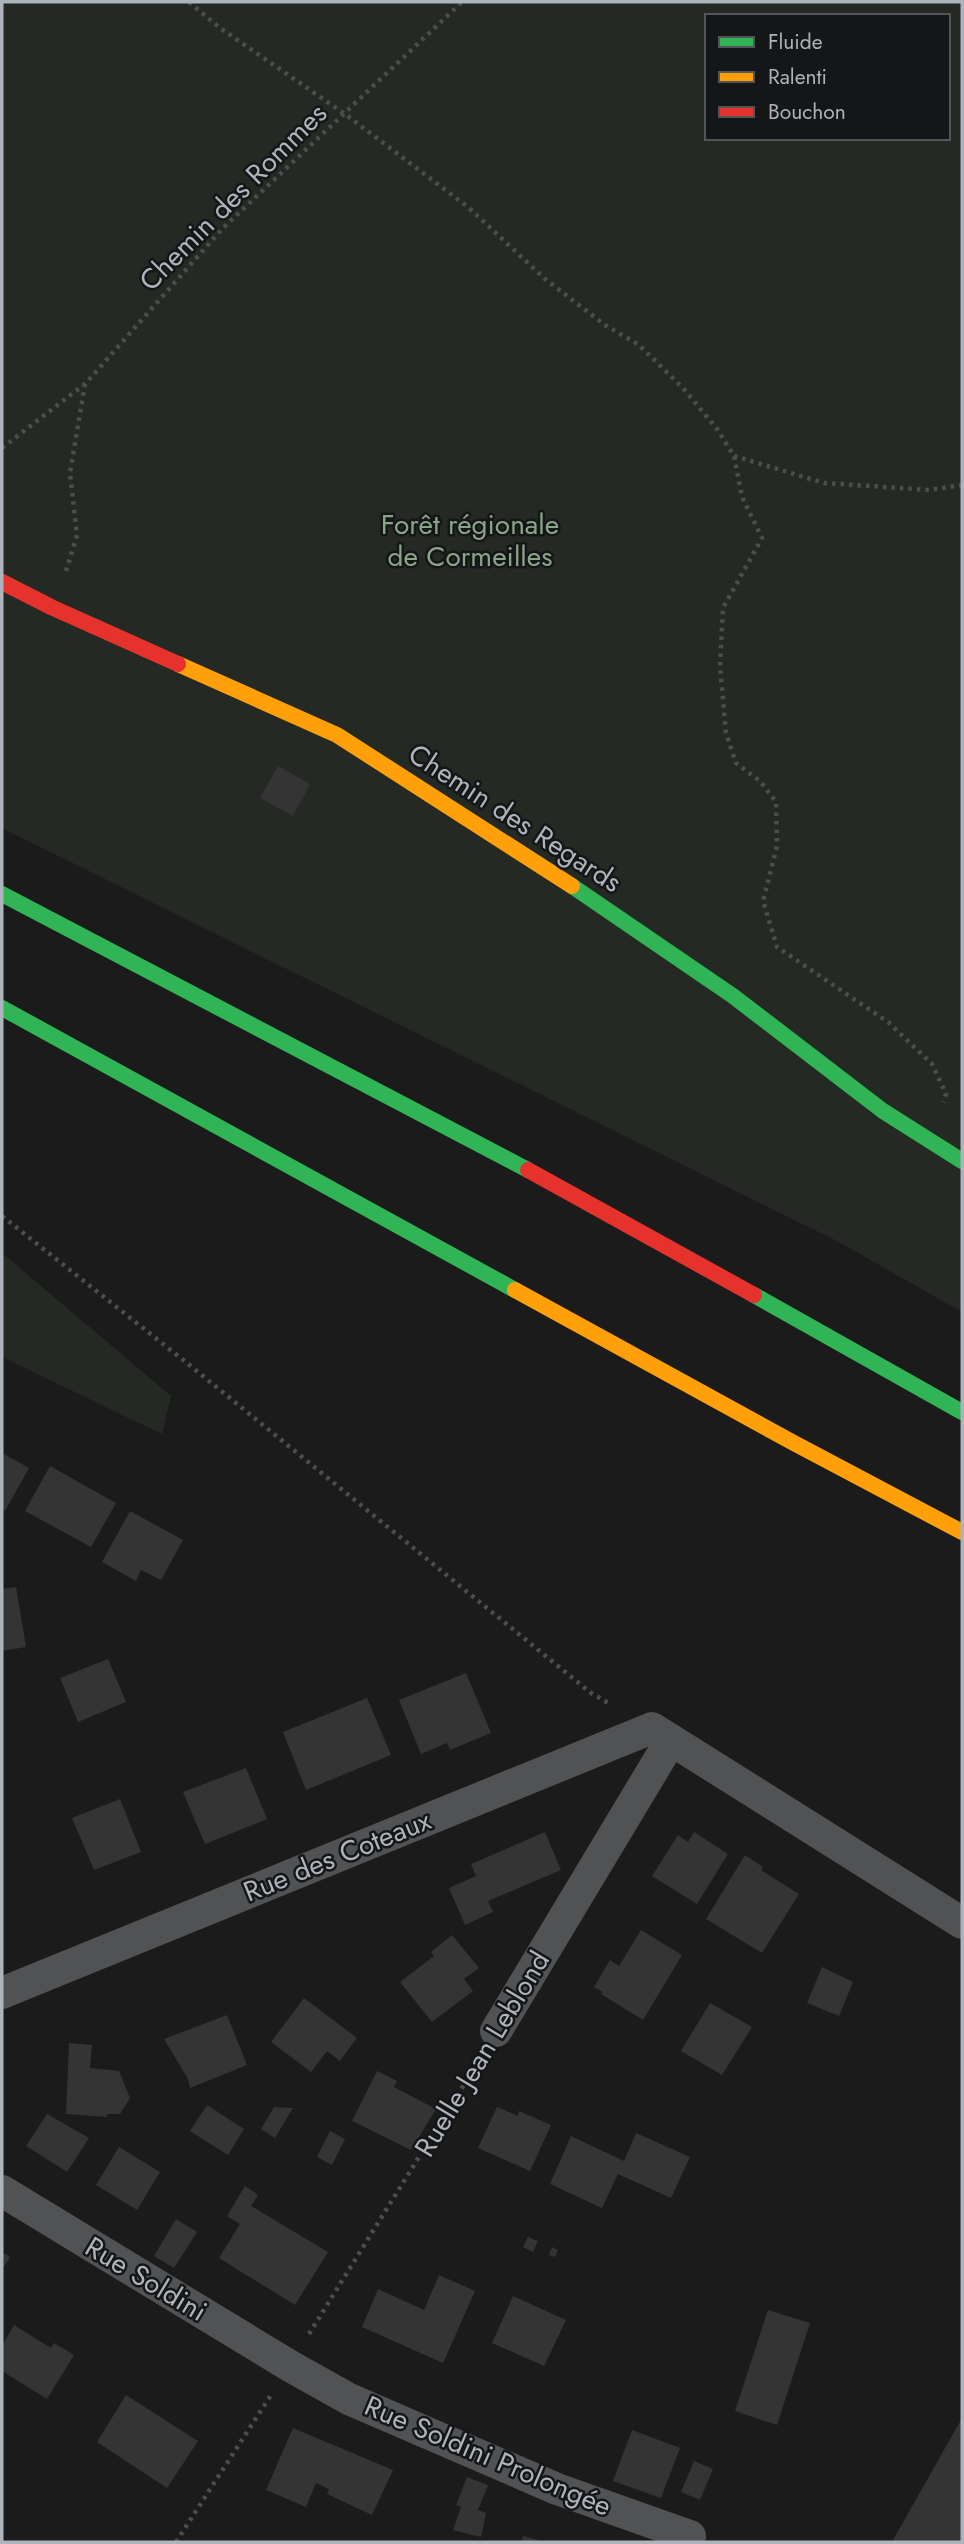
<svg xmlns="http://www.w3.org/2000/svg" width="964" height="2544" font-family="Jost,sans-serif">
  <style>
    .green { fill: #242a23; fill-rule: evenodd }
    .building { fill: #343435 }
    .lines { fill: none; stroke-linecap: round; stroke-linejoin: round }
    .path { stroke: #4b4d4f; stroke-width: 4.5; stroke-dasharray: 3.5 5; stroke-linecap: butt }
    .street { stroke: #505254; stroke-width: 32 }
    .fast { stroke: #30b455; stroke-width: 16 }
    .slow { stroke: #ff9f0a; stroke-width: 16 }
    .jam { stroke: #e5322d; stroke-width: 16 }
    .labels { text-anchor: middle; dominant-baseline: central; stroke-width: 5; stroke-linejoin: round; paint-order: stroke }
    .street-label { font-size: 28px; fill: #aeb4bb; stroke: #151617 }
    .park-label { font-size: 28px; fill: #8aa487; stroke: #151617 }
  </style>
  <rect width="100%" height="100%" fill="#1b1b1b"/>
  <g class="green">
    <path d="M2,2H962V1312L837,1241L2,828ZM707,16H948V138H707Z"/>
    <path d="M2,1253L171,1396L162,1434L2,1357Z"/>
  </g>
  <g class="building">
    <path d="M278,766L310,784L293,816L260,798Z"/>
    <path d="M2,1453L29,1468L5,1511L2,1509Z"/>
    <path d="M50,1466L116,1503L91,1547L25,1511Z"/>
    <path d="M130,1511L183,1540L161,1580L141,1570L136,1581L102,1562Z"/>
    <path d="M16,1587L26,1647L2,1651V1589Z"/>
    <path d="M108,1659L126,1702L78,1722L60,1678Z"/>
    <path d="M466,1673L491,1733L450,1750L447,1743L421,1754L399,1700Z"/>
    <path d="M367,1698L391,1755L306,1790L283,1732Z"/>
    <path d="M246,1768L267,1819L205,1844L183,1792Z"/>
    <path d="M120,1799L141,1852L94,1870L72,1818Z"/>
    <path d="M545,1832L561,1870L488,1901L493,1912L465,1925L449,1888L476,1876L471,1864Z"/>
    <path d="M694,1832L728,1854L697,1904L652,1876L678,1835L688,1842Z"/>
    <path d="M745,1855L763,1867L761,1870L799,1894L762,1953L706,1919Z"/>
    <path d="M641,1930L682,1955L643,2020L601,1994L603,1992L594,1987L610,1960L619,1966Z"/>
    <path d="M452,1935L479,1968L464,1979L473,1991L432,2022L400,1982L434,1956L431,1952Z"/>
    <path d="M822,1967L853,1982L839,2016L807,2003Z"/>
    <path d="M304,1998L357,2038L340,2061L327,2051L311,2072L271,2042Z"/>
    <path d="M710,2003L752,2027L722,2075L681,2051Z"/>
    <path d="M227,2015L247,2065L190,2088L188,2079L164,2039Z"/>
    <path d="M69,2043L92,2045L90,2068L119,2071L130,2098L120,2114H107V2117L66,2114Z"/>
    <path d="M377,2071L397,2081L394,2087L436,2109L411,2150L352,2121Z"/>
    <path d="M207,2105L244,2129L228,2155L190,2131Z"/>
    <path d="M274,2107L293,2108L275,2138L261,2129Z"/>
    <path d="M497,2107L518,2116L519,2111L551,2125L530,2171L478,2148Z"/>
    <path d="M47,2114L89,2138L67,2172L26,2146Z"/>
    <path d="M330,2131L345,2139L332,2165L317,2157Z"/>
    <path d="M636,2133L690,2157L671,2198L618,2174L602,2208L550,2184L571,2136L624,2161Z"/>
    <path d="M119,2147L160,2172L137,2210L96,2185Z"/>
    <path d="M245,2186L258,2195L251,2206L328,2252L295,2305L219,2258L240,2224L227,2216Z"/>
    <path d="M176,2219L197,2232L174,2268L154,2256Z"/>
    <path d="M528,2237L538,2241L533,2252L523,2247Z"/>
    <path d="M552,2247L558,2250L555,2257L549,2255Z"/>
    <path d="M2,2252L10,2257L2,2270Z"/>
    <path d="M439,2275L475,2291L443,2363L362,2327L378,2289L424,2310Z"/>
    <path d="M513,2296L566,2320L544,2366L492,2343Z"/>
    <path d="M768,2310L810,2323L777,2425L735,2411Z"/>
    <path d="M14,2325L51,2348L54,2343L74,2355L47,2399L2,2371V2346Z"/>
    <path d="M126,2395L198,2441L167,2488L97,2442Z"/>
    <path d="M962,2418V2542H892Z"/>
    <path d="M293,2428L393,2470L372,2515L327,2494L329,2489L316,2483L306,2507L266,2490Z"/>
    <path d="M632,2430L680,2448L661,2498L613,2481Z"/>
    <path d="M694,2461L713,2469L700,2500L681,2492Z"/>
    <path d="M467,2477L488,2485L478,2510L486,2513L481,2537L453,2530L461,2507L456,2505Z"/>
    <path d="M523,2536L542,2541V2542H521Z"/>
  </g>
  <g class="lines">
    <g class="path">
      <path d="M189,2L220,28L345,114L468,207L545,279L605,325L639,345L683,388L717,429L734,456L742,497L762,538L723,608L720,666L726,733L736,763L760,781L776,802L777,846L763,901L777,947L888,1022L932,1064L946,1094L943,1102"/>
      <path d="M2,448L86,383L222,229L462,2"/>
      <path d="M734,456L824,483L929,490L962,485"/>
      <path d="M66,571L77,535L70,473L85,384"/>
      <path d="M2,1216L187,1363L591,1693L612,1705"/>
      <path d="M309,2334L478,2062"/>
      <path d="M176,2542L271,2395"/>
    </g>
    <g class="street">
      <path d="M2,1993L652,1728L962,1923"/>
      <path d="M496,2031L671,1740"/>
      <path d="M2,2191L290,2366L349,2399L557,2489L690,2536"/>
    </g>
    <g class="fast">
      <path d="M572,886L733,996L883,1111L962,1161"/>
      <path d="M2,894L528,1170"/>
      <path d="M2,1008L515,1290"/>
      <path d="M754,1295L962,1412"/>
    </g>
    <g class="slow">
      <path d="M178,664L337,735L572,886"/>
      <path d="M515,1290L792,1442L962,1532"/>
    </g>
    <g class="jam">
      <path d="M2,582L51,607L178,664"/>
      <path d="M528,1170L754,1295"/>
    </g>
  </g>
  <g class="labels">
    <g class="street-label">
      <text transform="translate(233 197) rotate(-45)">Chemin des Rommes</text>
      <text transform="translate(515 818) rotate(33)">Chemin des Regards</text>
      <text transform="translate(337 1856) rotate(-22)">Rue des Coteaux</text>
      <text transform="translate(482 2054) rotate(-59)">Ruelle Jean Leblond</text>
      <text transform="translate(146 2279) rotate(31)">Rue Soldini</text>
      <text transform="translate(488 2456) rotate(23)">Rue Soldini Prolongée</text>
    </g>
    <g class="park-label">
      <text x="470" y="524">Forêt régionale<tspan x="470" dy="32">de Cormeilles</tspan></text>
    </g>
  </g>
  <rect width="964" height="2544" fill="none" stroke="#aeb4bb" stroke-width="7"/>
  <rect x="705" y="14" width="245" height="126" fill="#151617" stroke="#525559" stroke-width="2"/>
  <rect x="719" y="37" width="35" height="10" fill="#30b455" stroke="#525559" stroke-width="2"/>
  <text x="768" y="49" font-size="21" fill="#aeb4bb">Fluide</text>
  <rect x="719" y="72" width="35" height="10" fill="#ff9f0a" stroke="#525559" stroke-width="2"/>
  <text x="768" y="84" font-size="21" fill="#aeb4bb">Ralenti</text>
  <rect x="719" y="107" width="35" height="10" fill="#e5322d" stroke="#525559" stroke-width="2"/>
  <text x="768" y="119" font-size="21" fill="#aeb4bb">Bouchon</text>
</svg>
